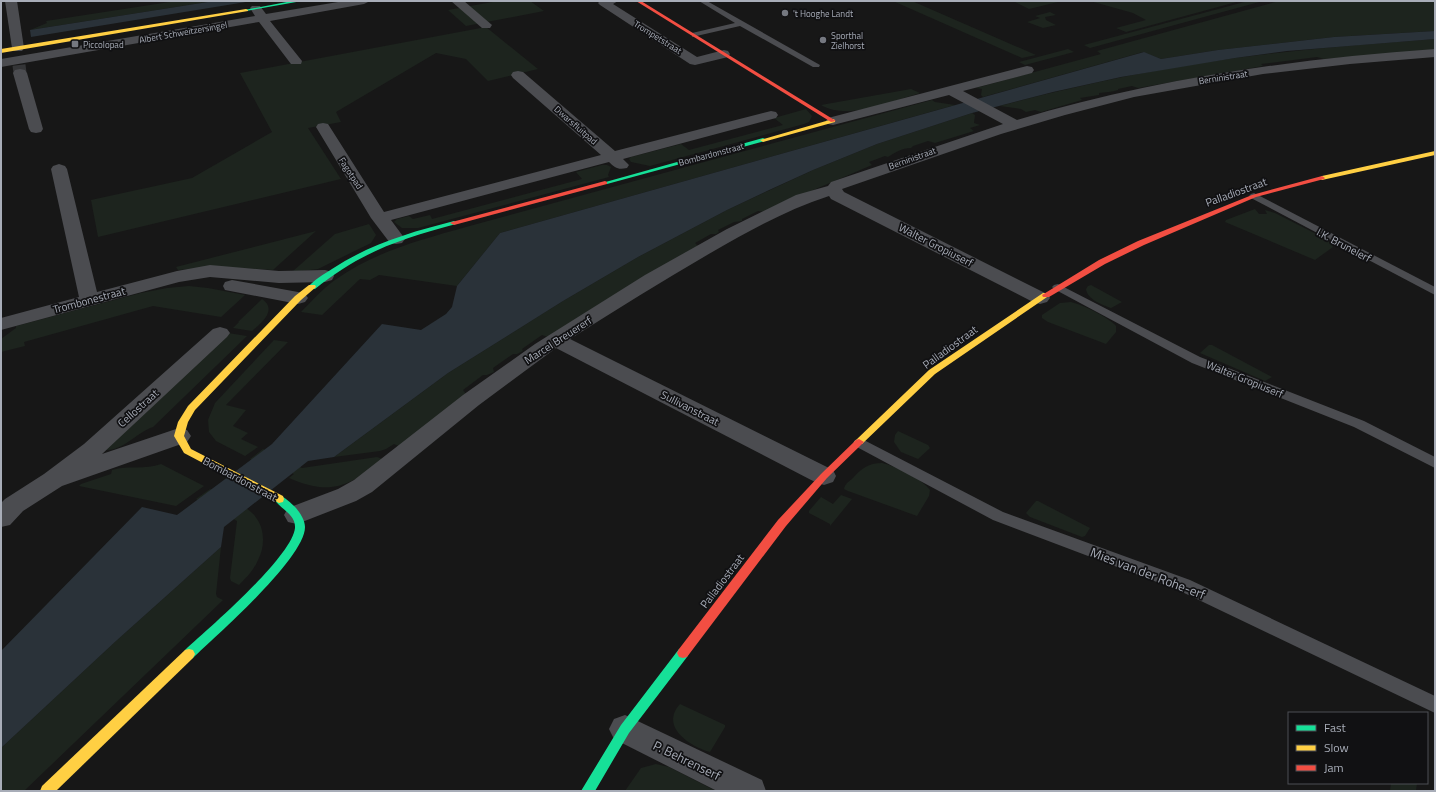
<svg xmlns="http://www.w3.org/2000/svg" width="1436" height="792" font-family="'Titillium Web',sans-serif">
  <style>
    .green { fill: #1d241e }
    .water { fill: #2a3239 }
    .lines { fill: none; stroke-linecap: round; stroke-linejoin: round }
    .street-tunnel { stroke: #343537; stroke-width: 13; stroke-dasharray: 13 6; stroke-linecap: butt }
    .lane { fill: #4b4c50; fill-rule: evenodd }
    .street { fill: #4b4c50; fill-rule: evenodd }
    .fast { fill: #16e098; fill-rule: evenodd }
    .slow { fill: #ffcf43; fill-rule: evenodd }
    .jam { fill: #f24e42; fill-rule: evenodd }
    .poi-dot { fill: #757880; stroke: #111113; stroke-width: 1.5 }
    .labels { text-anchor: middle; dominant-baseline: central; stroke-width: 3.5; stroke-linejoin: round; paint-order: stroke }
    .far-poi-label { font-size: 9px; fill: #a8adb8; stroke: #111113; text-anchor: start }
    .far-street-label { font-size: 9px; fill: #a8adb8; stroke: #111113 }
    .street-label { font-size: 11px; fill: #a8adb8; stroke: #111113 }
    .near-street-label { font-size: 13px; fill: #a8adb8; stroke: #111113 }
  </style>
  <rect width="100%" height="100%" fill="#171717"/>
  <g class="green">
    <path d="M176,1H214L30,30L47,23L46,21Z"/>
    <path d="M498,1H530L544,11L466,26L448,10Z"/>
    <path d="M893,1H912L1036,55L1022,58Z"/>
    <path d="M1013,1H1062L1029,9Z"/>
    <path d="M1090,1H1240L1126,32L1116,28L1146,20L1133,13Z"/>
    <path d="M1248,1H1263L1090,48L1084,45Z"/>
    <path d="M1279,1H1435V31L1334,37L1218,50L1161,59L1143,52L983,97L981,95L982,89L976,88L1101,54L1097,51Z"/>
    <path d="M1050,12L1056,15L1045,17L1046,20L1056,25L1043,28L1027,22L1040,18L1035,16Z"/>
    <path d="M486,27L538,69L488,81L466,59L436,53L336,112L341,122L308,128L341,179L98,237L91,200L192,178L272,132L240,73Z"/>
    <path d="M1435,39V50L1324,59L1317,57L1261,64L1263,66L1138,88L1132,86L1118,89V90C1112,92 1105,92 1099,93V95L1080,98L1082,100L1041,112L1035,110L1026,112L1021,109L1000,106C1078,85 1156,69 1235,58C1302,49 1368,44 1435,39Z"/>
    <path d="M1068,49L1074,52L1025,65L1019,62Z"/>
    <path d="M911,89L920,93C892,101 848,121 821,105Z"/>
    <path d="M932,100L935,102L955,105L500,233L457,286L379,275L370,280L360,279L322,315L301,312C312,301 322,289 335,280C374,252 420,240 466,227Z"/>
    <path d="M806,109L812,116L809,122L804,124L650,166L631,162L629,159L631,157L681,144L689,150L783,125L774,118Z"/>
    <path d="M972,113L975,115L974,123L980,125L970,128L974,131L935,143L928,141L913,146L911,148C902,148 894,153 888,157L885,156L869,162L872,165L818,188L767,212L758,211L742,219V221L734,222L718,230L719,232L716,234H711L695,243L698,246L548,337L542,335L522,349L523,351L517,354H513L493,368L494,372L487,375H483L463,390L466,394L401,447L394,444L386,449L380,451L334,457L448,373L563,301L638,257L727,210L813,170L877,144Z"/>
    <path d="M602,165H607L611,167L608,175L609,177L418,228H402L394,222L397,219L409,216L413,219L430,215L432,219L582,179L576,172Z"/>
    <path d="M1255,209L1259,214H1267L1265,210L1275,213L1328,240L1333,247L1315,260L1225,222L1226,220Z"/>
    <path d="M369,224L376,235L371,243L318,269L292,272L335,234Z"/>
    <path d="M316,231L273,270C240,268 211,266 178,270L176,267Z"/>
    <path d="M1091,285L1122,302L1111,308C1102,305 1087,299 1086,289L1088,286Z"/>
    <path d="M189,286L208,288L245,295L221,317L153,306L24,342L25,346L1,352V339L16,328V326L141,293L167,288Z"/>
    <path d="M262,299C278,310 261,323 252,331L233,328L239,322H238Z"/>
    <path d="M1071,302C1083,305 1108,317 1116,326V332L1106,344L1048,322L1042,318V315L1060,303Z"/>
    <path d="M228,333L247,336L153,427C137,432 123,451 106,450Z"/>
    <path d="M274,340L288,342L226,405L246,410L233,426L248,433L241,439L258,447L245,456L216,441L209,432L208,420L215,403Z"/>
    <path d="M1209,345H1212L1272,377L1265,381L1200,353Z"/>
    <path d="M898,431L928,445L930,448L918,459L901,452L894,442L895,435Z"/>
    <path d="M263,449L302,468L377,457L385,460C349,485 332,497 289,478L294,474L264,460L259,463L250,459Z"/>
    <path d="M882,463C896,466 922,479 930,490L929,496L917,516L848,491L844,489C845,484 848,482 852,479C861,469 868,463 882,463Z"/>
    <path d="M161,464L204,486L176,506L79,486L81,484L111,474L112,470C128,465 145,470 161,464Z"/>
    <path d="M210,489C223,496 240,502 251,512C265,524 266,545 258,560C254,570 246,578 239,585L231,581L230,578L237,521L196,499Z"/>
    <path d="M841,495L852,499L830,526V524L809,513V511L821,497L833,504Z"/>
    <path d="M1036,501H1038L1090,528L1085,536L1082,537L1030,517L1026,513Z"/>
    <path d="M221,547L216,594L217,597L223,600L24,791H1V748L116,641Z"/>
    <path d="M680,704L725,725V727L710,752C691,747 659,727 680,704Z"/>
    <path d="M656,764L669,767L716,791H625L641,768Z"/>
    <path d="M1391,783H1417L1416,791H1390Z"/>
  </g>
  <g class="water">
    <path d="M214,1H252L31,37L30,30Z"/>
    <path d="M1435,31V39L1287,51L1235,58L1121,77L1053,92L972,113L877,144L813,170L767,191L727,210L638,257L563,301L448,373L334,457L308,461L224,527L221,547L116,641L1,748V651L142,507L177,515L272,444L382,324L421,330L446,314L452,307L457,286L500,233L1144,52L1161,59L1218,50L1334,37Z"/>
  </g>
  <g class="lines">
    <path class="street-tunnel" d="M19,65L20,73"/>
    <g class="lane">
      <path d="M699,1H707L820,65L819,67H813L740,26L692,37V33L735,23Z"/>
      <path d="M1254,193L1435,287V295L1251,198L1249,196L1251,194Z"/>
      <path d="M1058,284L1200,357L1364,421L1435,457V468L1354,427L1192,363L1054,289L1052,287L1054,285Z"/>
      <path d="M860,438L1003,512L1190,580L1435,696V713L1178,590L993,520L855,446L853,443L855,440Z"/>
    </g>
    <g class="street">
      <path d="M5,1H17L24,48L22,51H14L12,48Z"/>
      <path d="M344,1H370L364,4L270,21L302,61L301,64H291L259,22L1,67V59L255,16L250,8L252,6H260L266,14Z"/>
      <path d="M451,1H464L492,25L490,28H482Z"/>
      <path d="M600,1H618L613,4L697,57L724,50L728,51L730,54L728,57L724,58L695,65L690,64L600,5L598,3Z"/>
      <path d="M1435,49V57L1350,64L1263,74L1134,97L1065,115L1001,134L842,189L844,192L1047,294L1050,298L1047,302L1040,304L1033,302L831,199L829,196C789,209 750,230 714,251C665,279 618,309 570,339L833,470L836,476L833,482L824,485L815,482L556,348L479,405L372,492L356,501L297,524L288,522L284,515L288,508L338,489L354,480L463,395L535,344L645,275L727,229L796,195L828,186L831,182L1003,124L949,95L833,125L828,124L826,121L828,118L1027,66L1032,67L1034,70L1032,73L963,91L1017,120C1153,79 1293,59 1435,49Z"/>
      <path d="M20,69L25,70L27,73L43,129L41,132L36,133L31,132L29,129L13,73L15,70Z"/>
      <path d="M518,71L523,72L615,151L771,111L776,112L778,115L776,118L623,159L629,165L627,168C618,170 615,168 609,162L391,220L405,239L402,243L396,244L390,243L371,218L316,127L318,124L323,123L328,124L384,212L601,155L513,78L511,75L513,72Z"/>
      <path d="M59,164L65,166L67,169L97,292L177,271L210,265L279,271L325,270L332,272L334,276L332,280L325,282L279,283L210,277L179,282L1,330V318L79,297L51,169L53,166Z"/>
      <path d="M232,280L298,292L305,294L308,298L305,302L298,304L225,290L223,286L225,282Z"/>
      <path d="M220,327L227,329L230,333L227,337L102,454L179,428L187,430L191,436L187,442L62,486L23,511L10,525L1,527V503L5,499L44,474L84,444L213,329Z"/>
      <path d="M625,715L762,780L766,791H717L614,739L609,729L614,719Z"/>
    </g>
    <g class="fast">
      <path d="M292,1H302L246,11L244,10Z"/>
      <path d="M763,138L765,139V141L607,184H603L602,183Z"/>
      <path d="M454,221L458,223L456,224C400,239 361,252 315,289H309L308,287C314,280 324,274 332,269C370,244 411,232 454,221Z"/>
      <path d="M279,495C285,497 291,503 296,508C300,513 305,520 305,527C305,558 217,635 193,658L189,659L185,658L183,654L185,650C208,629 292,557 295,528C296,514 280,509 274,499L275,496Z"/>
      <path d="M683,648L687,649L689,653L687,657L629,733L595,791H581L621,725L679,649Z"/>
    </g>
    <g class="slow">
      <path d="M246,9L248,10V11L1,53V49Z"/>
      <path d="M833,119L835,120V122L763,142L760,140Z"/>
      <path d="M1435,151V155L1322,180L1319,178L1322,176Z"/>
      <path d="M309,285H315L316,287L301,300L195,410L188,422L184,436L191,449L283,496L284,499L283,502L279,503L184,453L174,436L178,422L188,406L295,296Z"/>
      <path d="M1043,293H1049L1050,295L935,374L862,444H856L854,442L856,440L929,370Z"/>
      <path d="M189,649L193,650L195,654L193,658L56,791H40L42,786L185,650Z"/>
    </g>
    <g class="jam">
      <path d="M636,1H641L836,121L831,122Z"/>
      <path d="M1322,176L1325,178L1324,179L1256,197L1144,245L1105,264L1049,297H1043L1042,295L1099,260L1138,241L1252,195Z"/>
      <path d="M605,181L607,182V184L454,225L450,223L452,222Z"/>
      <path d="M859,439L864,442L862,444L827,478L786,526L687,657L683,658L679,657L677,653L679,649L778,520L821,474L856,440Z"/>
    </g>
  </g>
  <g class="poi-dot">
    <circle cx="785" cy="13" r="4"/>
    <circle cx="823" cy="40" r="4"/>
    <rect x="71" y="40" width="8" height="8" rx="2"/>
  </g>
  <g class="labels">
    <g class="far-poi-label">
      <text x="793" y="13">'t Hooghe Landt</text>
      <text x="831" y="35">Sporthal<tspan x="831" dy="10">Zielhorst</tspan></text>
      <text x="83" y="44">Piccolopad</text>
    </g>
    <g class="far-street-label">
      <text transform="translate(183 32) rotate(-10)">Albert Schweitzersingel</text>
      <text transform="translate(658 37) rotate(32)">Trompetstraat</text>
      <text transform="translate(1223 77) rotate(-9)">Berninistraat</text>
      <text transform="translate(576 125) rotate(41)">Dwarsfluitpad</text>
      <text transform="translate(711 154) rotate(-15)">Bombardonstraat</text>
      <text transform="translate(912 158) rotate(-20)">Berninistraat</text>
      <text transform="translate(351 173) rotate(57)">Fagotpad</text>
    </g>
    <g class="street-label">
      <text transform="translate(1236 192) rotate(-20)">Palladiostraat</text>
      <text transform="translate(936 245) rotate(27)">Walter Gropiuserf</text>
      <text transform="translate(1344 245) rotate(28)">I.K. Brunelerf</text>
      <text transform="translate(89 300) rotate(-15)">Trombonestraat</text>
      <text transform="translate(558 340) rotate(-33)">Marcel Breuererf</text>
      <text transform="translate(950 347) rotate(-36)">Palladiostraat</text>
      <text transform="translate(1245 379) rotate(22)">Walter Gropiuserf</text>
      <text transform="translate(138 408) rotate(-42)">Cellostraat</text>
      <text transform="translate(690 408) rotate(27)">Sullivanstraat</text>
      <text transform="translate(240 479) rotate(28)">Bombardonstraat</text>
      <text transform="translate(722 581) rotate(-53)">Palladiostraat</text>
    </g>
    <g class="near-street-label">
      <text transform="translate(1148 573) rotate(21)">Mies van der Rohe-erf</text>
      <text transform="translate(687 760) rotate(26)">P. Behrenserf</text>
    </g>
  </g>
  <rect width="1436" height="792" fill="none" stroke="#a8adb8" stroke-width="4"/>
  <rect x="1288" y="712" width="140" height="72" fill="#111113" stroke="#4d4f55"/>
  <rect x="1296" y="725" width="20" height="6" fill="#16e098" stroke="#4d4f55"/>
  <text x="1324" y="732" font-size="12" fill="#a8adb8">Fast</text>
  <rect x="1296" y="745" width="20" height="6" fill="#ffcf43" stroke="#4d4f55"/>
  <text x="1324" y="752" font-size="12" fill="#a8adb8">Slow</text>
  <rect x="1296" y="765" width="20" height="6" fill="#f24e42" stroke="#4d4f55"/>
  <text x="1324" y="772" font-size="12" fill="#a8adb8">Jam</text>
</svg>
